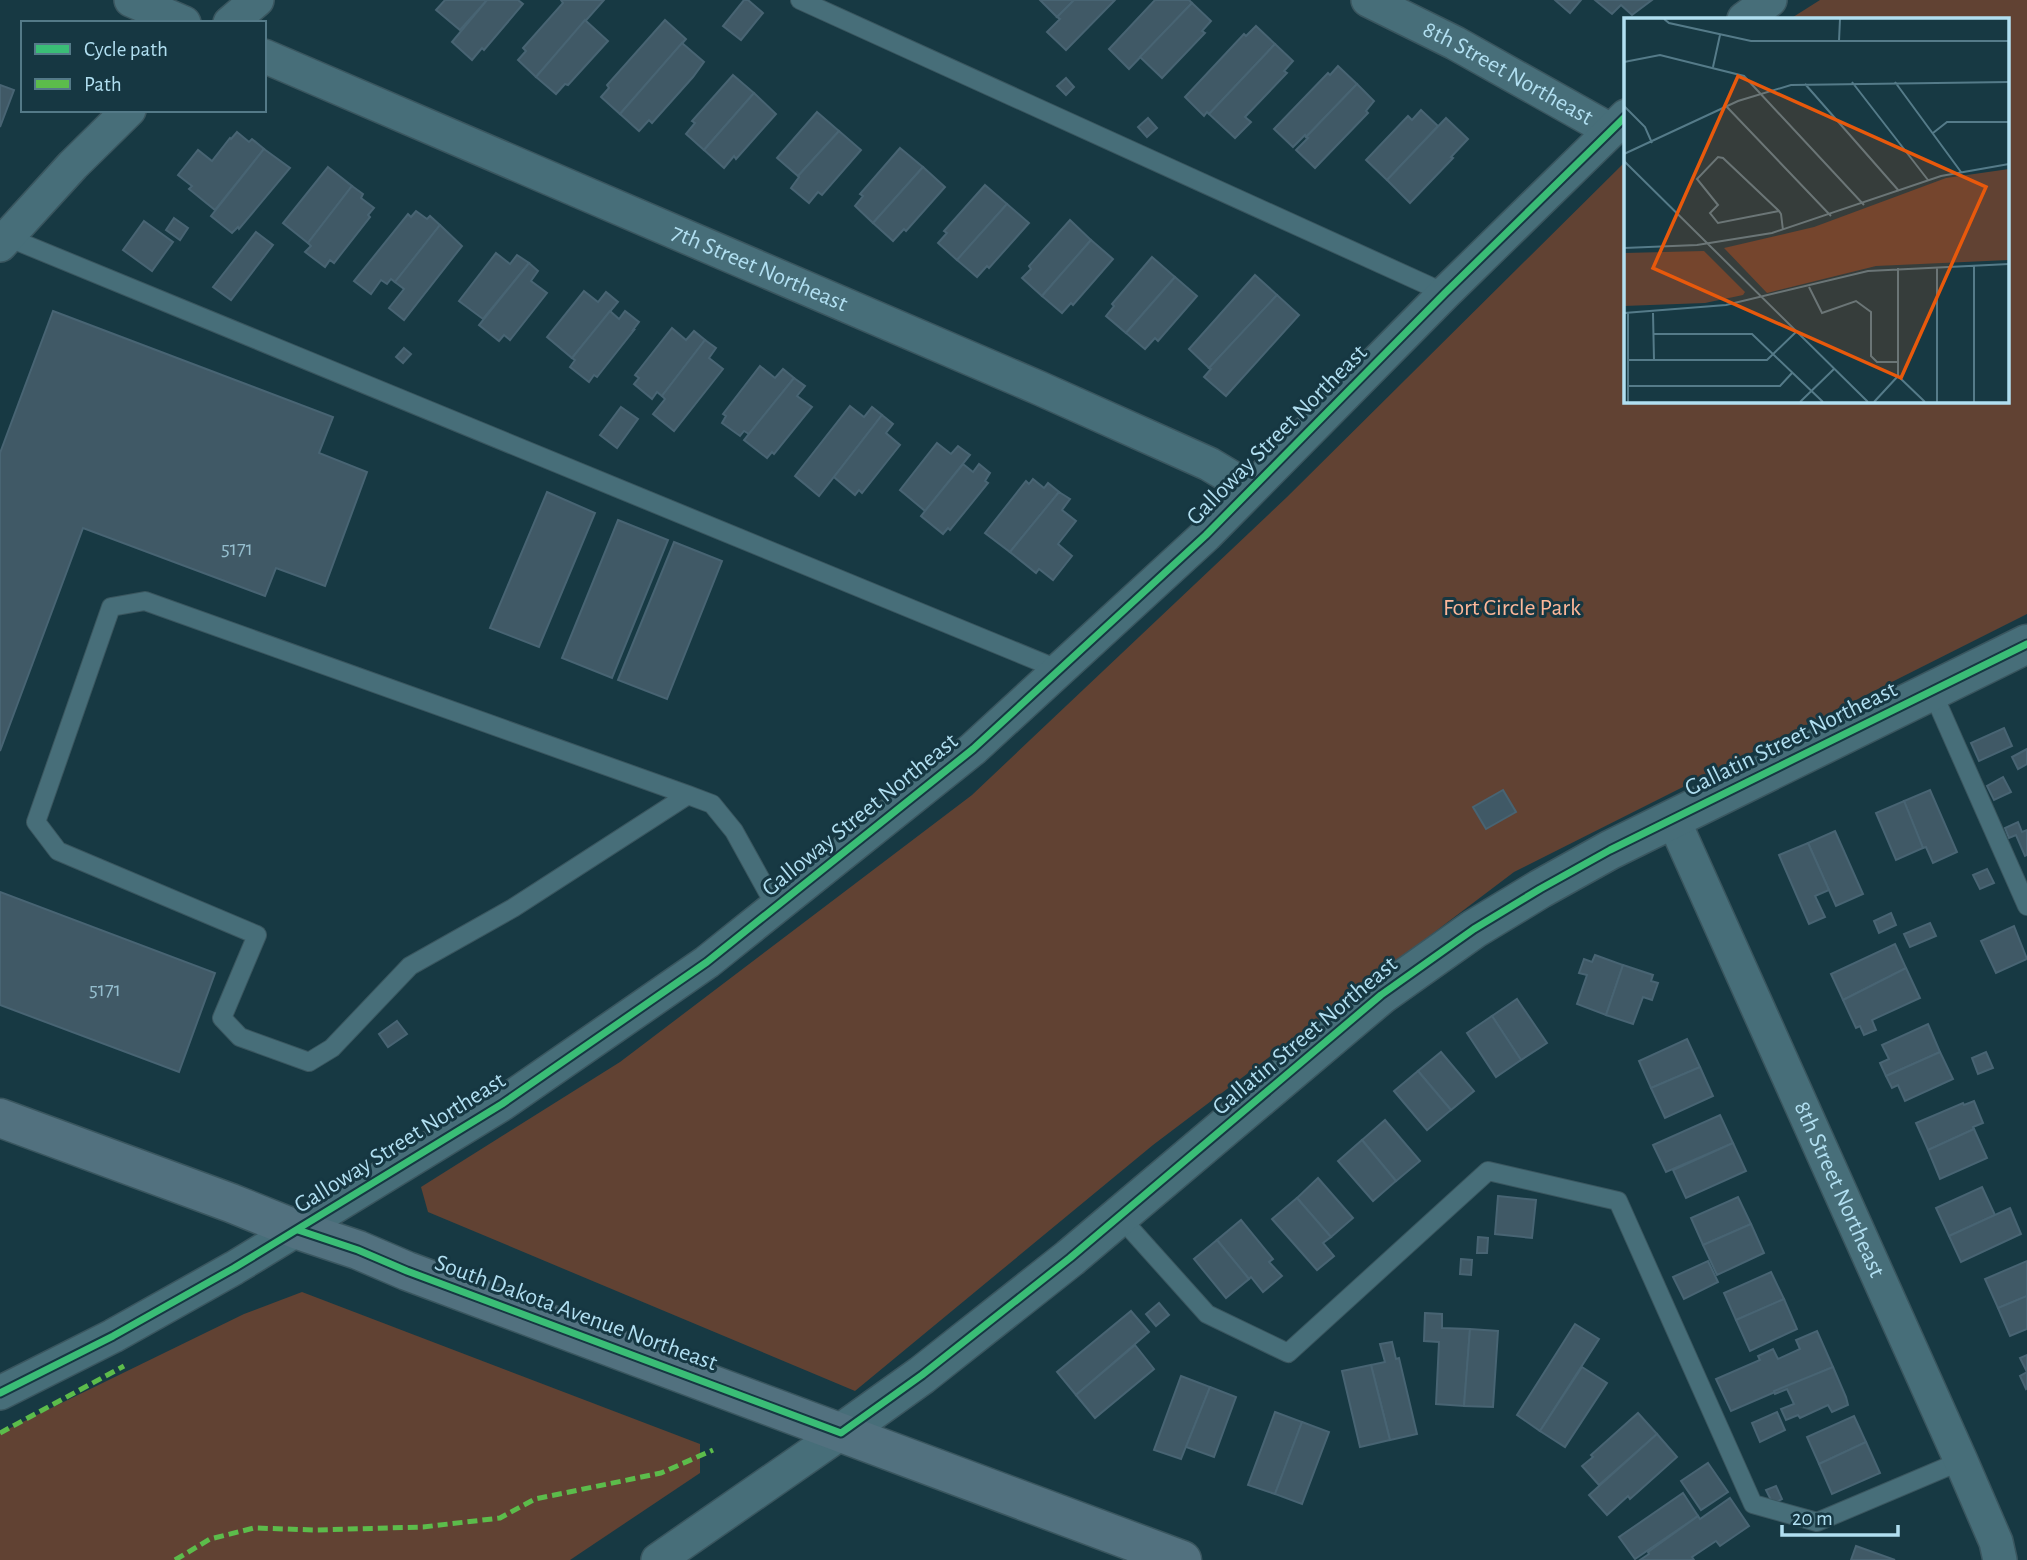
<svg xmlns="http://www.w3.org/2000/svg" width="2027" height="1560" font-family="'Alegreya Sans',sans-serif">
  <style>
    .green { fill: #614233 }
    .building { fill: #405966; stroke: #486473; stroke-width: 2 }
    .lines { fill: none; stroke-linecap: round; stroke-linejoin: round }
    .service-casing { stroke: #3a565f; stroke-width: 20 }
    .minor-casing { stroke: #3a565f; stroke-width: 36 }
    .tertiary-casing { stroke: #3a565f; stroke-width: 41 }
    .primary-casing { stroke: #3a565f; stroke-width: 41 }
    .service { stroke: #476e79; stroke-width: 18 }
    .minor { stroke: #476e79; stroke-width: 33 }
    .tertiary { stroke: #476e79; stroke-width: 38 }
    .primary { stroke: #52717f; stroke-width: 38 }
    .quiet { stroke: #5cbc4b; stroke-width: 5; stroke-dasharray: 10 5; stroke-linecap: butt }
    .cycleway-casing { stroke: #163742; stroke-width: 11 }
    .cycleway { stroke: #3abd76; stroke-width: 7 }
    .labels { text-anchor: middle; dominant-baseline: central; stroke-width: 6; stroke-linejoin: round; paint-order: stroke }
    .number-label { font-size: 21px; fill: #95bece }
    .street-label { font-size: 24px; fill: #b1dff1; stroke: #163742 }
    .park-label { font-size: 24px; fill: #fdb799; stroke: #163742 }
    .inset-road { fill: none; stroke: #557b89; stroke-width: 2 }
    .view { fill: #e8590c; fill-opacity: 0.15; stroke: #e8590c; stroke-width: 3.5 }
    .inset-edge { fill: none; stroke: #b1dff1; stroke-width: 3.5 }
  </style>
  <rect width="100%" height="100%" fill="#173943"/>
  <g class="green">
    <path d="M1820,0H2027V614L1514,872L1153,1145L855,1391L428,1212L421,1187L620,1062L972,795L1287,497L1626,161V401H2008V19H1790Z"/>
    <path d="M302,1292L700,1444V1473L570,1560H0V1433L244,1314Z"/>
  </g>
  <g class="building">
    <path d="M445,0H487L460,30L436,10Z"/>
    <path d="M487,0H518L523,4L484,50L482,48L472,60L452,42Z"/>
    <path d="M561,0H604L536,77L518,60L526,51L523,48L563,3Z"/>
    <path d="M744,0H748L763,13L741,40L723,26Z"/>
    <path d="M1040,0H1074L1057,17Z"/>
    <path d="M1074,0H1115L1066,50L1047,32L1060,19L1057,17Z"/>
    <path d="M1155,0H1189L1192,3L1129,69L1109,49Z"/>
    <path d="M1555,0H1581L1570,13Z"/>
    <path d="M1595,0H1652L1632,15L1621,5L1612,14Z"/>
    <path d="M1192,3L1211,21L1202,31L1205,33L1162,78L1140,57Z"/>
    <path d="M585,20L608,41L568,85L565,84L556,94L536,77Z"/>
    <path d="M665,20L686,39L620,114L601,97L609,88L607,85Z"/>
    <path d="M1256,26L1275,44L1209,114L1207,112L1204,116L1185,97L1244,34L1246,36Z"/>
    <path d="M682,43L704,62L693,77L652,123L649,120L639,131L620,114Z"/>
    <path d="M1275,44L1293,61L1284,71L1287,73L1245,117L1251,122L1235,138L1209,114Z"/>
    <path d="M1338,66L1357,84L1306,137L1305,135L1293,147L1274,129L1328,73L1330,75Z"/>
    <path d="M733,75L754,93L704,150L686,134L695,123L692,121Z"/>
    <path d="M1066,78L1074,87L1066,95L1057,86Z"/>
    <path d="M1357,84L1374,101L1366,111L1368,113L1315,168L1296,150L1308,138L1306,137Z"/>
    <path d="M0,85L14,90L0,127Z"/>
    <path d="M754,93L776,114L736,159L734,156L724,168L704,150Z"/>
    <path d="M1421,110L1438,126L1387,180L1366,160L1408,116L1412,120Z"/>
    <path d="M817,112L839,131L798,176L777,158Z"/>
    <path d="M1148,118L1157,128L1147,137L1138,127Z"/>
    <path d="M1446,118L1468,139L1451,157L1453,158L1410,203L1387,180Z"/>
    <path d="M839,131L861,150L822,195L818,192L809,203L791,188L799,177L798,176Z"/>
    <path d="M237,132L249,142L252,139L264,149L215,210L189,189L192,186L178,175L198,150L212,161L230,138L231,139Z"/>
    <path d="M900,148L923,167L873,223L855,206L863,196L860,194Z"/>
    <path d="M264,149L290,168L239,229L238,227L232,233L211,216Z"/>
    <path d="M328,167L352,186L308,243L283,223Z"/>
    <path d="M923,167L945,187L906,231L904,229L893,241L873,223Z"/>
    <path d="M985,185L1007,204L957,260L938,243L947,233L944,231Z"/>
    <path d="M352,186L363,194L361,198L374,208L368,215L370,217L334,263L330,260L325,267L305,252L311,246L308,243Z"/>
    <path d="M1007,204L1029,223L989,268L987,266L977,277L957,260Z"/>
    <path d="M416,211L427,219L430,216L440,225L395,282L391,279L387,284L381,280L371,294L354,281L408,214L411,217Z"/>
    <path d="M174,218L188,228L180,240L166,230Z"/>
    <path d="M1070,220L1091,240L1042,296L1022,278L1031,269L1029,266Z"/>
    <path d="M144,221L173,242L152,271L123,250Z"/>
    <path d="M440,225L462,246L404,320L389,308L404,289L395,282Z"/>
    <path d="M256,232L273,245L231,300L213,287Z"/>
    <path d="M1091,240L1113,259L1073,305L1071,303L1062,313L1042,296Z"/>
    <path d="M496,253L510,264L517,255L529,263L483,319L459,301Z"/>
    <path d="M1152,257L1175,277L1126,333L1106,316L1114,306L1112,304Z"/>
    <path d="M529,263L538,271L531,281L547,293L510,340L504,335L499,341L479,325Z"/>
    <path d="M1255,275L1277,295L1209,368L1189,349Z"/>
    <path d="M1175,277L1197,296L1158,341L1155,338L1145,349L1126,333Z"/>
    <path d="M584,291L598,302L606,292L618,302L572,358L547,337Z"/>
    <path d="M1277,295L1299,315L1226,396L1204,377L1211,369L1209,368Z"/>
    <path d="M53,311L333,417L319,453L367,472L325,586L276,568L265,596L83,528L0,751V453Z"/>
    <path d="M610,311L619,319L625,311L639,322L633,330H634L597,377L594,375L589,382L570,367L575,360L572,358Z"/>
    <path d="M672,328L686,340L694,331L705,340L662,396L657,392L652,399L634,384L639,378L635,375Z"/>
    <path d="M705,340L716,348L709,358L723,369L674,431L653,414L665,399L662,396Z"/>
    <path d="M404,348L411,354L403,363L396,357Z"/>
    <path d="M760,366L775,378L783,369L794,378L749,434L744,431L740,436L722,423L726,416L723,414Z"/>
    <path d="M794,378L805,386L797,396L812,407L774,454L772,452L767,458L744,440Z"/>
    <path d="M850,406L864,417L872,407L882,415L819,496L795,476Z"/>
    <path d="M621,407L638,419L617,448L600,435Z"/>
    <path d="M882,415L893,424L886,433L900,445L862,493L859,490L855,495L834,477Z"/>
    <path d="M937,443L951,454L958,446L970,455L925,511L900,490Z"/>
    <path d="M963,464L973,472L979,464L990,473L985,481L988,483L950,530L948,528L943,534L921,516Z"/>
    <path d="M1033,479L1044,488L1048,483L1059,492L1010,552L985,533L1026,481L1029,484Z"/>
    <path d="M547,492L595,513L539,647L490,628Z"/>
    <path d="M1059,492L1070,499L1062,510L1076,521L1058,544L1072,556L1053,580L1039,569L1036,573L1010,552Z"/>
    <path d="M618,520L668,540L612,678L562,658Z"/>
    <path d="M674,542L722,561L667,699L618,680Z"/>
    <path d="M2004,728L2012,746L1979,761L1971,743Z"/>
    <path d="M2027,749V764L2018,769L2012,757Z"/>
    <path d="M2003,777L2011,792L1994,800L1987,786Z"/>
    <path d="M1503,790L1516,812L1486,829L1473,807Z"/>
    <path d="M1930,790L1957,852L1933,863L1926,847L1923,848L1904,801Z"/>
    <path d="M1904,801L1923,848L1896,860L1876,813Z"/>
    <path d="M2018,822L2022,832L2027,830V855L2025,856L2016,835L2009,838L2005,828Z"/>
    <path d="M1835,831L1863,894L1836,906L1808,843Z"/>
    <path d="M1808,843L1829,890L1815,896L1825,917L1809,924L1779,855Z"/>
    <path d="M1987,869L1994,883L1980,889L1973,875Z"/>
    <path d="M0,892L215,973L179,1072L0,1005Z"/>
    <path d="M1891,913L1896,925L1879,933L1874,921Z"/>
    <path d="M1930,923L1936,936L1910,947L1904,934Z"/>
    <path d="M2014,926L2027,959L1996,973L1981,941Z"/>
    <path d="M1895,944L1906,968L1843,1000L1831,974Z"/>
    <path d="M1595,955L1623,965L1606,1015L1577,1004L1587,975L1579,973L1584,959L1592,962Z"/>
    <path d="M1623,965L1653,975L1651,981L1658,983L1652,1000L1643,997L1633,1024L1606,1015Z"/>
    <path d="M1906,968L1920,998L1872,1020L1876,1030L1864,1035L1860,1026L1856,1028L1843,1000Z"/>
    <path d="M1517,999L1547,1043L1521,1060L1492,1016Z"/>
    <path d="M1492,1016L1521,1060L1496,1077L1467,1033Z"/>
    <path d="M397,1021L407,1034L388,1047L379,1034Z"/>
    <path d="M1928,1024L1940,1052L1886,1076L1880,1063L1889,1059L1882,1045Z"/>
    <path d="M1687,1039L1700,1067L1651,1088L1639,1061Z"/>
    <path d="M1441,1052L1474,1091L1451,1110L1418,1071Z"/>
    <path d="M1940,1052L1953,1079L1905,1101L1898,1085L1892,1088L1886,1076Z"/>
    <path d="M1986,1052L1993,1068L1978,1074L1972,1058Z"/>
    <path d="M1700,1067L1713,1096L1665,1118L1651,1088Z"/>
    <path d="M1418,1071L1451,1110L1427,1130L1394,1091Z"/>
    <path d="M1974,1101L1983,1123L1973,1127L1974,1129L1928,1150L1916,1123L1963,1103L1964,1105Z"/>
    <path d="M1720,1115L1733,1143L1666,1172L1653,1145Z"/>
    <path d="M1385,1120L1420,1161L1396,1181L1362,1140Z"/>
    <path d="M1974,1129L1987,1158L1940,1179L1928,1150Z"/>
    <path d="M1362,1140L1396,1181L1373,1201L1338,1161Z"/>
    <path d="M1733,1143L1746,1171L1686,1198L1673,1170Z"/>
    <path d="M1318,1178L1353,1218L1331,1237L1297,1198Z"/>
    <path d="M1982,1187L1995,1215L1949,1236L1936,1208Z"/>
    <path d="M1498,1196L1536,1200L1532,1238L1495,1234Z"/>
    <path d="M1738,1197L1751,1224L1703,1245L1691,1218Z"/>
    <path d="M1297,1198L1331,1237L1323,1243L1334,1256L1317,1270L1272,1219Z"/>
    <path d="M2010,1208L2021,1234L1961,1262L1949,1236Z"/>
    <path d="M1241,1220L1273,1259L1269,1262L1282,1276L1263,1292L1251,1277L1249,1279L1217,1240Z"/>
    <path d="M1751,1224L1764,1253L1717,1275L1703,1245Z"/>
    <path d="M1478,1237L1488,1238L1487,1253H1477Z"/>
    <path d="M1217,1240L1249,1279L1226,1298L1194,1259Z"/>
    <path d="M1461,1259L1472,1260L1471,1275L1460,1274Z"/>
    <path d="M1708,1261L1718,1282L1684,1299L1673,1277Z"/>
    <path d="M2027,1261V1296L1998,1308L1985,1279Z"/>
    <path d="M1771,1272L1784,1299L1736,1320L1724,1293Z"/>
    <path d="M2027,1296V1329L2010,1336L1998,1308Z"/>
    <path d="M1784,1299L1797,1329L1750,1351L1736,1320Z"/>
    <path d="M1159,1303L1169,1315L1156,1326L1146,1314Z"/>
    <path d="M1131,1311L1149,1332L1076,1395L1057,1372Z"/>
    <path d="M1425,1313L1442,1314V1328L1470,1329L1464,1406L1436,1404L1439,1342L1424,1341Z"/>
    <path d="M1575,1324L1599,1339L1540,1431L1517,1415Z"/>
    <path d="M1470,1329L1498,1331L1493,1407L1464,1406Z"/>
    <path d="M1817,1331L1833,1367L1731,1411L1716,1379L1760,1360L1758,1356L1773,1349L1778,1359L1800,1349L1796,1340Z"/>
    <path d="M1392,1342L1396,1359L1399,1358L1417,1434L1390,1440L1371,1365L1385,1362L1380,1344Z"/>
    <path d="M1135,1345L1154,1369L1095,1418L1076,1395Z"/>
    <path d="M2027,1355V1388L2026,1389L2020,1376L2027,1372L2020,1358Z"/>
    <path d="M1371,1365L1390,1440L1360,1447L1342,1371Z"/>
    <path d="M1582,1367L1607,1383L1565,1447L1540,1431Z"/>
    <path d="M1833,1367L1846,1397L1848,1405L1832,1412L1828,1405L1800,1418L1798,1415L1786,1420L1781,1409L1794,1404L1787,1389L1775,1394L1774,1391Z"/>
    <path d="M1181,1376L1210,1387L1181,1459L1154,1450Z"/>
    <path d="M1210,1387L1236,1397L1214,1457L1186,1447Z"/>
    <path d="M1275,1412L1302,1422L1275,1494L1248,1485Z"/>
    <path d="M1777,1412L1785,1430L1760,1442L1752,1423Z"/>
    <path d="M1638,1413L1657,1434L1599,1485L1582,1466L1593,1457L1591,1455Z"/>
    <path d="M1854,1416L1866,1442L1819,1464L1807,1437Z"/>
    <path d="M1302,1422L1329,1432L1302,1504L1275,1494Z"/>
    <path d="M1657,1434L1677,1457L1630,1499L1628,1496L1607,1515L1589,1495Z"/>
    <path d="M1866,1442L1880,1473L1832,1494L1819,1464Z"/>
    <path d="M1708,1463L1728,1492L1701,1510L1681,1481Z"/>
    <path d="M1776,1486L1782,1499L1773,1504L1766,1490Z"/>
    <path d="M1683,1493L1698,1516L1635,1559L1619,1537Z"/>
    <path d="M1730,1498L1749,1526L1720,1546L1716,1541L1692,1557L1694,1560H1640L1649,1554L1648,1552L1698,1516L1700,1519Z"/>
    <path d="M1856,1546L1895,1560H1851Z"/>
  </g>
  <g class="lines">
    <defs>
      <g id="service">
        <path d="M800,0L1445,293"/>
        <path d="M7,237L1060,670"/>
        <path d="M1932,691L2027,906"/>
        <path d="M688,795L513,908L410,966L332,1048L309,1062L240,1037L222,1018L257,935L58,851L36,822L111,607L145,601L688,795L712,804L734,831L776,907"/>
        <path d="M1120,1217L1207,1314L1288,1353L1488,1171L1618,1201L1753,1504L1817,1522L1961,1461"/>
      </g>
      <g id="minor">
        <path d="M131,0L184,23"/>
        <path id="s1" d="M1368,0L1455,43L1610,130"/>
        <path d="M1744,19L1770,0"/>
        <path d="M230,23L257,0"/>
        <path id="s2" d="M264,56L1039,388L1209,464L1229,476L1247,493"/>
        <path d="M0,245L73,165L129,110"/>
        <path id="s3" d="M1673,819L1961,1461L1996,1542L2000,1560"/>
        <path d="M0,1393L113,1336L234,1268L502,1104L707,962L973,749L1206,535L1445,293L1626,116"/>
        <path d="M658,1560L841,1433"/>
      </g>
      <path id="tertiary" d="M841,1433L922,1375L1070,1258L1381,995L1474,929L1540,889L1610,850L2027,644"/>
      <path id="primary" d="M0,1118L231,1203L298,1230L358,1250L407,1271L1182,1560"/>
    </defs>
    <use href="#service" class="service-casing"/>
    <use href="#minor" class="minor-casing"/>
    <use href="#tertiary" class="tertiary-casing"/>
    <use href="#primary" class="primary-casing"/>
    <use href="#service" class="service"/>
    <use href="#minor" class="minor"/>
    <use href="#tertiary" class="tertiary"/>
    <use href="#primary" class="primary"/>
    <g class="quiet">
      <path d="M0,1433L124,1366"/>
      <path d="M175,1560L210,1539L254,1528L316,1530L423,1527L500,1518L535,1499L661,1473L713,1450"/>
    </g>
    <defs>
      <g id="cycleway">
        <path d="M298,1230L358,1250L407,1271L841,1433L922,1375L1070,1258L1381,995L1474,929L1540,889L1610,850L2027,644"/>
        <path d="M0,1393L113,1336L234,1268L502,1104L707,962L973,749L1206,535L1445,293L1626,116"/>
      </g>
    </defs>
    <use href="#cycleway" class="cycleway-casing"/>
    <use href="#cycleway" class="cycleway"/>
  </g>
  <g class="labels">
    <g class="number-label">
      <text x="237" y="548">5171</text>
      <text x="105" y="989">5171</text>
    </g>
    <g class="street-label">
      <text stroke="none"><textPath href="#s1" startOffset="158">8th Street Northeast</textPath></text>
      <text stroke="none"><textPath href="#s2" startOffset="539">7th Street Northeast</textPath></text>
      <text transform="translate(1277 435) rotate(-45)">Galloway Street Northeast</text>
      <text transform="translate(1791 739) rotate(-26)">Gallatin Street Northeast</text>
      <text transform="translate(860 815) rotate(-39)">Galloway Street Northeast</text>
      <text transform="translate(1305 1036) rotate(-40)">Gallatin Street Northeast</text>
      <text transform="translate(400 1143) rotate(-32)">Galloway Street Northeast</text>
      <text stroke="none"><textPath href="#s3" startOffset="406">8th Street Northeast</textPath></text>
      <text transform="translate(576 1313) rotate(20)">South Dakota Avenue Northeast</text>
    </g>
    <g class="park-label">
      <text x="1512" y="608">Fort Circle Park</text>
    </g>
  </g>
  <g transform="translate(1624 18)">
    <rect width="385" height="385" fill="#173943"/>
    <path d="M385,151V242L252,248L143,275L100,230L190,209L322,160ZM80,233L121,274L119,277L81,285L0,288V235Z" fill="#614233"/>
    <path class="inset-road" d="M40,1L45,5L127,23H385M215,23L216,1M0,44L36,37L120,58L240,187M89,49L96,17M228,64L304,162M271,64L337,154M181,66L275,173M0,88L21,109L28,125M102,88L207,198M309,115L323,104H385M0,136L114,83L167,67L385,64M0,143L244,384M155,193L94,205L86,195L94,187L73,161L94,139L99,140L155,193L157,196L159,212M0,230L73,227L148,215L317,158L385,146M185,269L198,295L232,283L247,294V338L253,344H274M0,295L102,287L244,253L385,246M4,295V384M29,295L30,342M30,316H128L199,384M4,342H143L173,313M274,358L301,384M4,368H156L168,355M176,384L210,351M250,384L274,358V250M313,384V249M350,384V247"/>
    <path class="view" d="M114,58L362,169L277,360L29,250Z"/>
    <rect width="385" height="385" class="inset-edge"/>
  </g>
  <rect x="21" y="21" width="245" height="91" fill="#163742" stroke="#547a88" stroke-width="2"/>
  <rect x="35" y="44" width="35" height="10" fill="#3abd76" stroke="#547a88" stroke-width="2"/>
  <text x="84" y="56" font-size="21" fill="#b1dff1">Cycle path</text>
  <rect x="35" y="79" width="35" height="10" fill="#5cbc4b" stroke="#547a88" stroke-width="2"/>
  <text x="84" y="91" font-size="21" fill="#b1dff1">Path</text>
  <path d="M1782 1525v10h116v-10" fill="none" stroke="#b1dff1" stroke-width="3.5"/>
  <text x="1792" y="1525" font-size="21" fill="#b1dff1" stroke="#163742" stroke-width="5" paint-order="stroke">20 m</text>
</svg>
